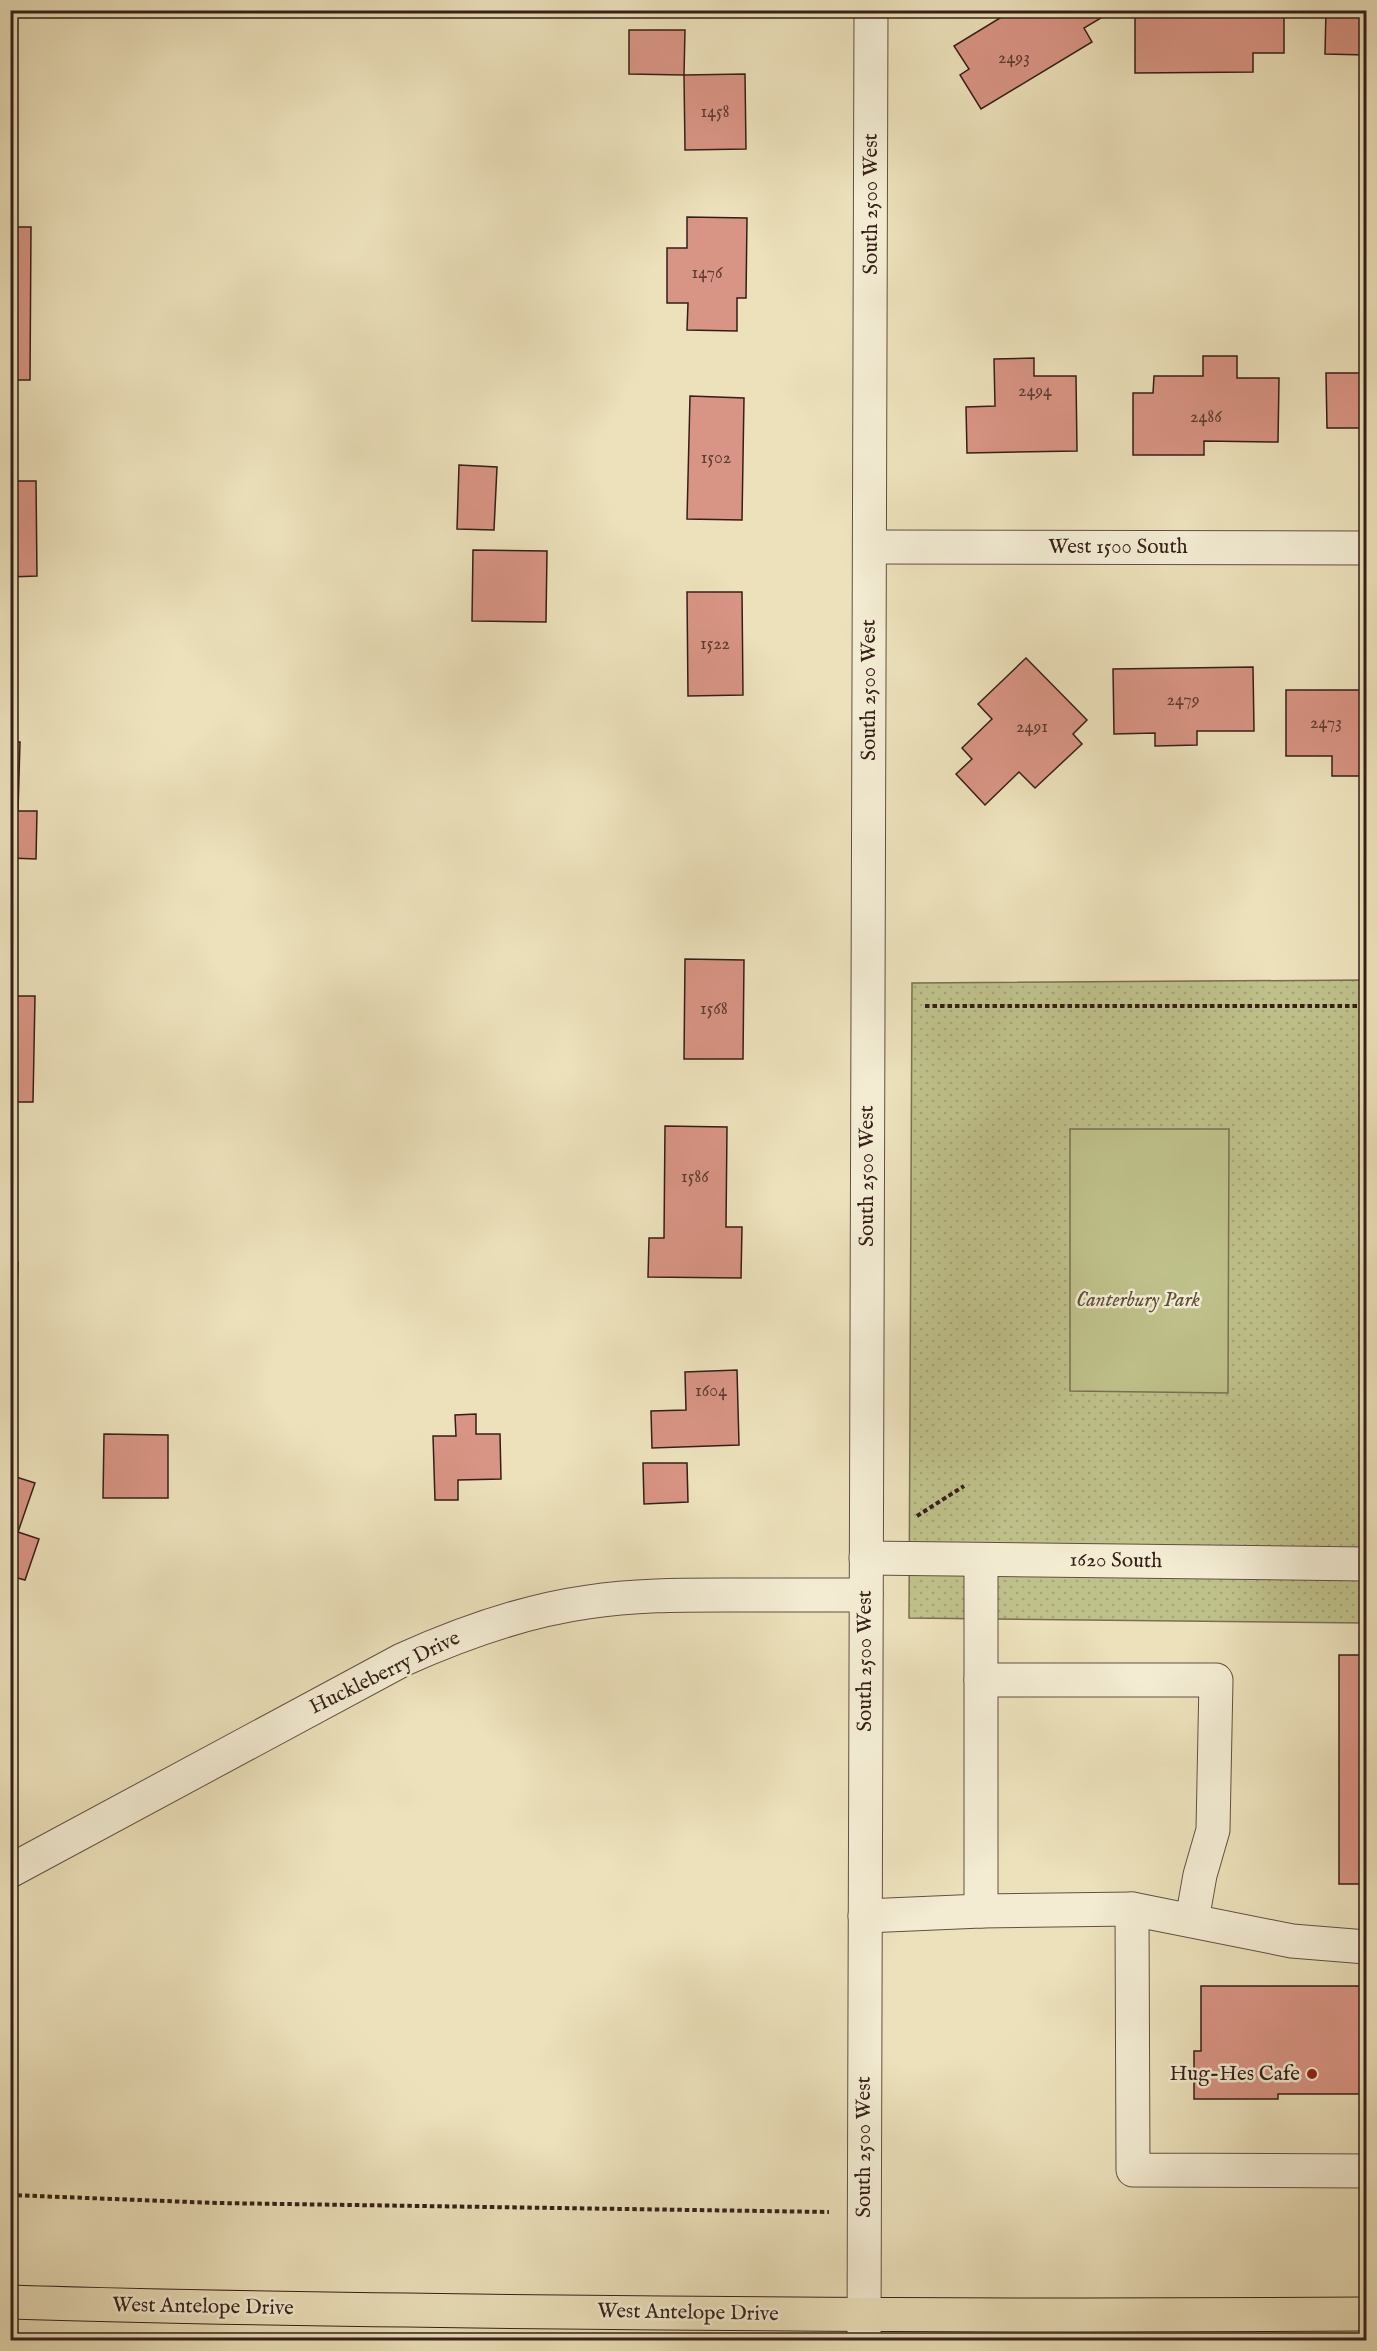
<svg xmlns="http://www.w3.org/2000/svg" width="1377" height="2351" font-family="'IM FELL English',serif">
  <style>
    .park { fill: url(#park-dots); stroke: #7a7051; stroke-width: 1.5 }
    .pitch { fill: #bfc18b; stroke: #7a7051; stroke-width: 1.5 }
    .building { fill: #d89484; stroke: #351f17; stroke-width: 1.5 }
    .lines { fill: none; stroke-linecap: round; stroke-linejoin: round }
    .minor-casing { stroke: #635040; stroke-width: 35 }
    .major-casing { stroke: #351f17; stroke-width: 35 }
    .path { stroke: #351f17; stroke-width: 4; stroke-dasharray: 4.5 3; stroke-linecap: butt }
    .minor { stroke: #f3ecd3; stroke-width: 33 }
    .major { stroke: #ece1bb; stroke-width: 33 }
    .poi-dot { fill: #8f2418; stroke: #f3ecd3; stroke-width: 2 }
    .labels { text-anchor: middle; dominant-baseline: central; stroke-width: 5; stroke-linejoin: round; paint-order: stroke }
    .number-label { font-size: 18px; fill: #5e3c32 }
    .street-label { font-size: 21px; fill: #351f17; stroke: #f3ecd3 }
    .park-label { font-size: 21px; font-style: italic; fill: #5e503a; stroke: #f3ecd3 }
    .poi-label { font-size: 21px; fill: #351f17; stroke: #f3ecd3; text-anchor: end }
  </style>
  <defs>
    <pattern id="park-dots" width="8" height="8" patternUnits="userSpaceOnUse" patternTransform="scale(1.5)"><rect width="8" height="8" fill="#bfc18b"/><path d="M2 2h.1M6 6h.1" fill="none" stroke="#a5a577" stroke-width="1.8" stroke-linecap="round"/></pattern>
  </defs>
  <rect width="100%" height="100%" fill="#ece1bb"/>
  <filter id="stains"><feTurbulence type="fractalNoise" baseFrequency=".00333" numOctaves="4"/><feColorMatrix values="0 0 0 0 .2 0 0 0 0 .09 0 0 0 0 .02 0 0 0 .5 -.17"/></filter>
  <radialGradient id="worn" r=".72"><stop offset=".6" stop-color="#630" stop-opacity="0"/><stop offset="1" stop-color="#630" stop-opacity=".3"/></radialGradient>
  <path class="park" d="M1366,980V1623L909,1618L912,983Z"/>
  <path class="pitch" d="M1070,1129H1229L1228,1393L1070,1391Z"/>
  <g class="building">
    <path d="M1013,10H1097L1101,18L1084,28L1092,42L981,109L960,75L969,69L954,46Z"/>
    <path d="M1227,10H1284V53H1253V72L1135,73V14H1227Z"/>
    <path d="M1326,10H1366V55L1325,54Z"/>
    <path d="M629,30H685L684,75L629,74Z"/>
    <path d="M745,74L746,149L685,150L684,75Z"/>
    <path d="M687,217L747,218L746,298H737V331L687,330L688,303H667V248H687Z"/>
    <path d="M10,227H31L30,380H10Z"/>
    <path d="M1203,356H1237V378H1279L1278,442L1204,441V455H1133V393H1153L1154,376H1203Z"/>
    <path d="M1034,358V376H1076L1077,451L967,453L966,407L995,406L994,359Z"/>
    <path d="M1326,373H1366V428H1327Z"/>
    <path d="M690,396L744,398L742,520L687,519Z"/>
    <path d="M459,465L497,467L494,530L457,529Z"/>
    <path d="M10,481H36L37,576L10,577Z"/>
    <path d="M473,550L547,551L546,622L472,621Z"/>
    <path d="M687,592H742L743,695L688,696Z"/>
    <path d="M1026,658L1087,720L1073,734L1082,744L1035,788L1019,772L985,805L956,774L972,759L962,748L992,719L978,704Z"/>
    <path d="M1363,663H1366V776H1332V756H1286V690H1363Z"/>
    <path d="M1253,667L1254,731H1197V745L1155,746V733L1114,734L1113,669Z"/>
    <path d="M10,742H20L18,811H37L36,859L10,858Z"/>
    <path d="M685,959L744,960L743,1059H684Z"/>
    <path d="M10,996H35L33,1102H10Z"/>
    <path d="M665,1126L727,1127L726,1227H742L741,1278L648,1277L649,1238H664Z"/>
    <path d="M10,1262H18L15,1354L10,1353Z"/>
    <path d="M737,1370L739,1445L652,1448L651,1411L686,1410L685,1372Z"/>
    <path d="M476,1414V1434H500L501,1479L458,1480V1500H435L433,1436H456L455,1415Z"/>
    <path d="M104,1434L168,1435V1498H103Z"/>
    <path d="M643,1463H687L688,1502L644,1504Z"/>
    <path d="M10,1475L35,1483L18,1532L39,1539L25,1580L10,1576Z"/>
    <rect x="1339" y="1655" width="27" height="229"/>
    <path d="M1201,1986H1366V2094H1278V2099H1194V2051H1201Z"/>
  </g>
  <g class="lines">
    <defs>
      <g id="minor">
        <path d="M870,547L1366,548"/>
        <path d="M866,1558L1366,1564"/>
        <path d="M981,1560V1911"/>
        <path d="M981,1680H1216L1213,1830L1200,1875L1192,1920"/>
        <path d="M10,1871L402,1660C462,1633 523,1611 588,1602C633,1595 679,1595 725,1595C772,1595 819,1595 866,1595"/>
        <path d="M1132,1909L1133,2170L1366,2171"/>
        <path d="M865,1916L981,1911L1132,1909L1292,1941L1366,1947"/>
        <path d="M864,2340L871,10"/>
      </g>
      <path id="major" d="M10,2302C194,2308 378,2310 562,2312C830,2315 1098,2316 1366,2314"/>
    </defs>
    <use href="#minor" class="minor-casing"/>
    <use href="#major" class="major-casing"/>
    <g class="path">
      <path d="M925,1006H1366"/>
      <path d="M917,1516L964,1486"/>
      <path d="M10,2195L216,2203L829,2212"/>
    </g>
    <use href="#minor" class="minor"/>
    <use href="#major" class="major"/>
  </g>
  <circle class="poi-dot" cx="1312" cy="2074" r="6"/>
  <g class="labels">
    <g class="number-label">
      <text x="1014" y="58">2493</text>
      <text x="715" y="112">1458</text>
      <text x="707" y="273">1476</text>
      <text x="1035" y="391">2494</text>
      <text x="1206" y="417">2486</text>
      <text x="716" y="458">1502</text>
      <text x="715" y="644">1522</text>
      <text x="1183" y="700">2479</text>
      <text x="1326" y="723">2473</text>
      <text x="1032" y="727">2491</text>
      <text x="714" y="1009">1568</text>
      <text x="695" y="1177">1586</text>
      <text x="711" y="1391">1604</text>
    </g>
    <g class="street-label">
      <text transform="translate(871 204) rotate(-90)">South 2500 West</text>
      <text x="1118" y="547">West 1500 South</text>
      <text transform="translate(869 690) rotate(-90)">South 2500 West</text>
      <text transform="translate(867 1176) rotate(-90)">South 2500 West</text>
      <text transform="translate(1116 1561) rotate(1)">1620 South</text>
      <text transform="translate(865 1661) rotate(-90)">South 2500 West</text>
      <text transform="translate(385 1673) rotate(-26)">Huckleberry Drive</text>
      <text transform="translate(864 2147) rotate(-90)">South 2500 West</text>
      <text transform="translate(203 2307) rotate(1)">West Antelope Drive</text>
      <text transform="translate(688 2313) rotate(1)">West Antelope Drive</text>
    </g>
    <g class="park-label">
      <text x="1138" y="1300">Canterbury Park</text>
    </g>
    <g class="poi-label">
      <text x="1300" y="2074">Hug-Hes Cafe</text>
    </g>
  </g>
  <rect width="1377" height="2351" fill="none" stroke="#ece1bb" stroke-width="36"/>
  <rect x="12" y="12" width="1353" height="2327" fill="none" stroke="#351f17" stroke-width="3"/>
  <rect x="18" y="18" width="1341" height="2315" fill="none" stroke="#351f17" stroke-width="1.5"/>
  <rect width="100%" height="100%" filter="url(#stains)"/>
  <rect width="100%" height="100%" fill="url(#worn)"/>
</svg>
